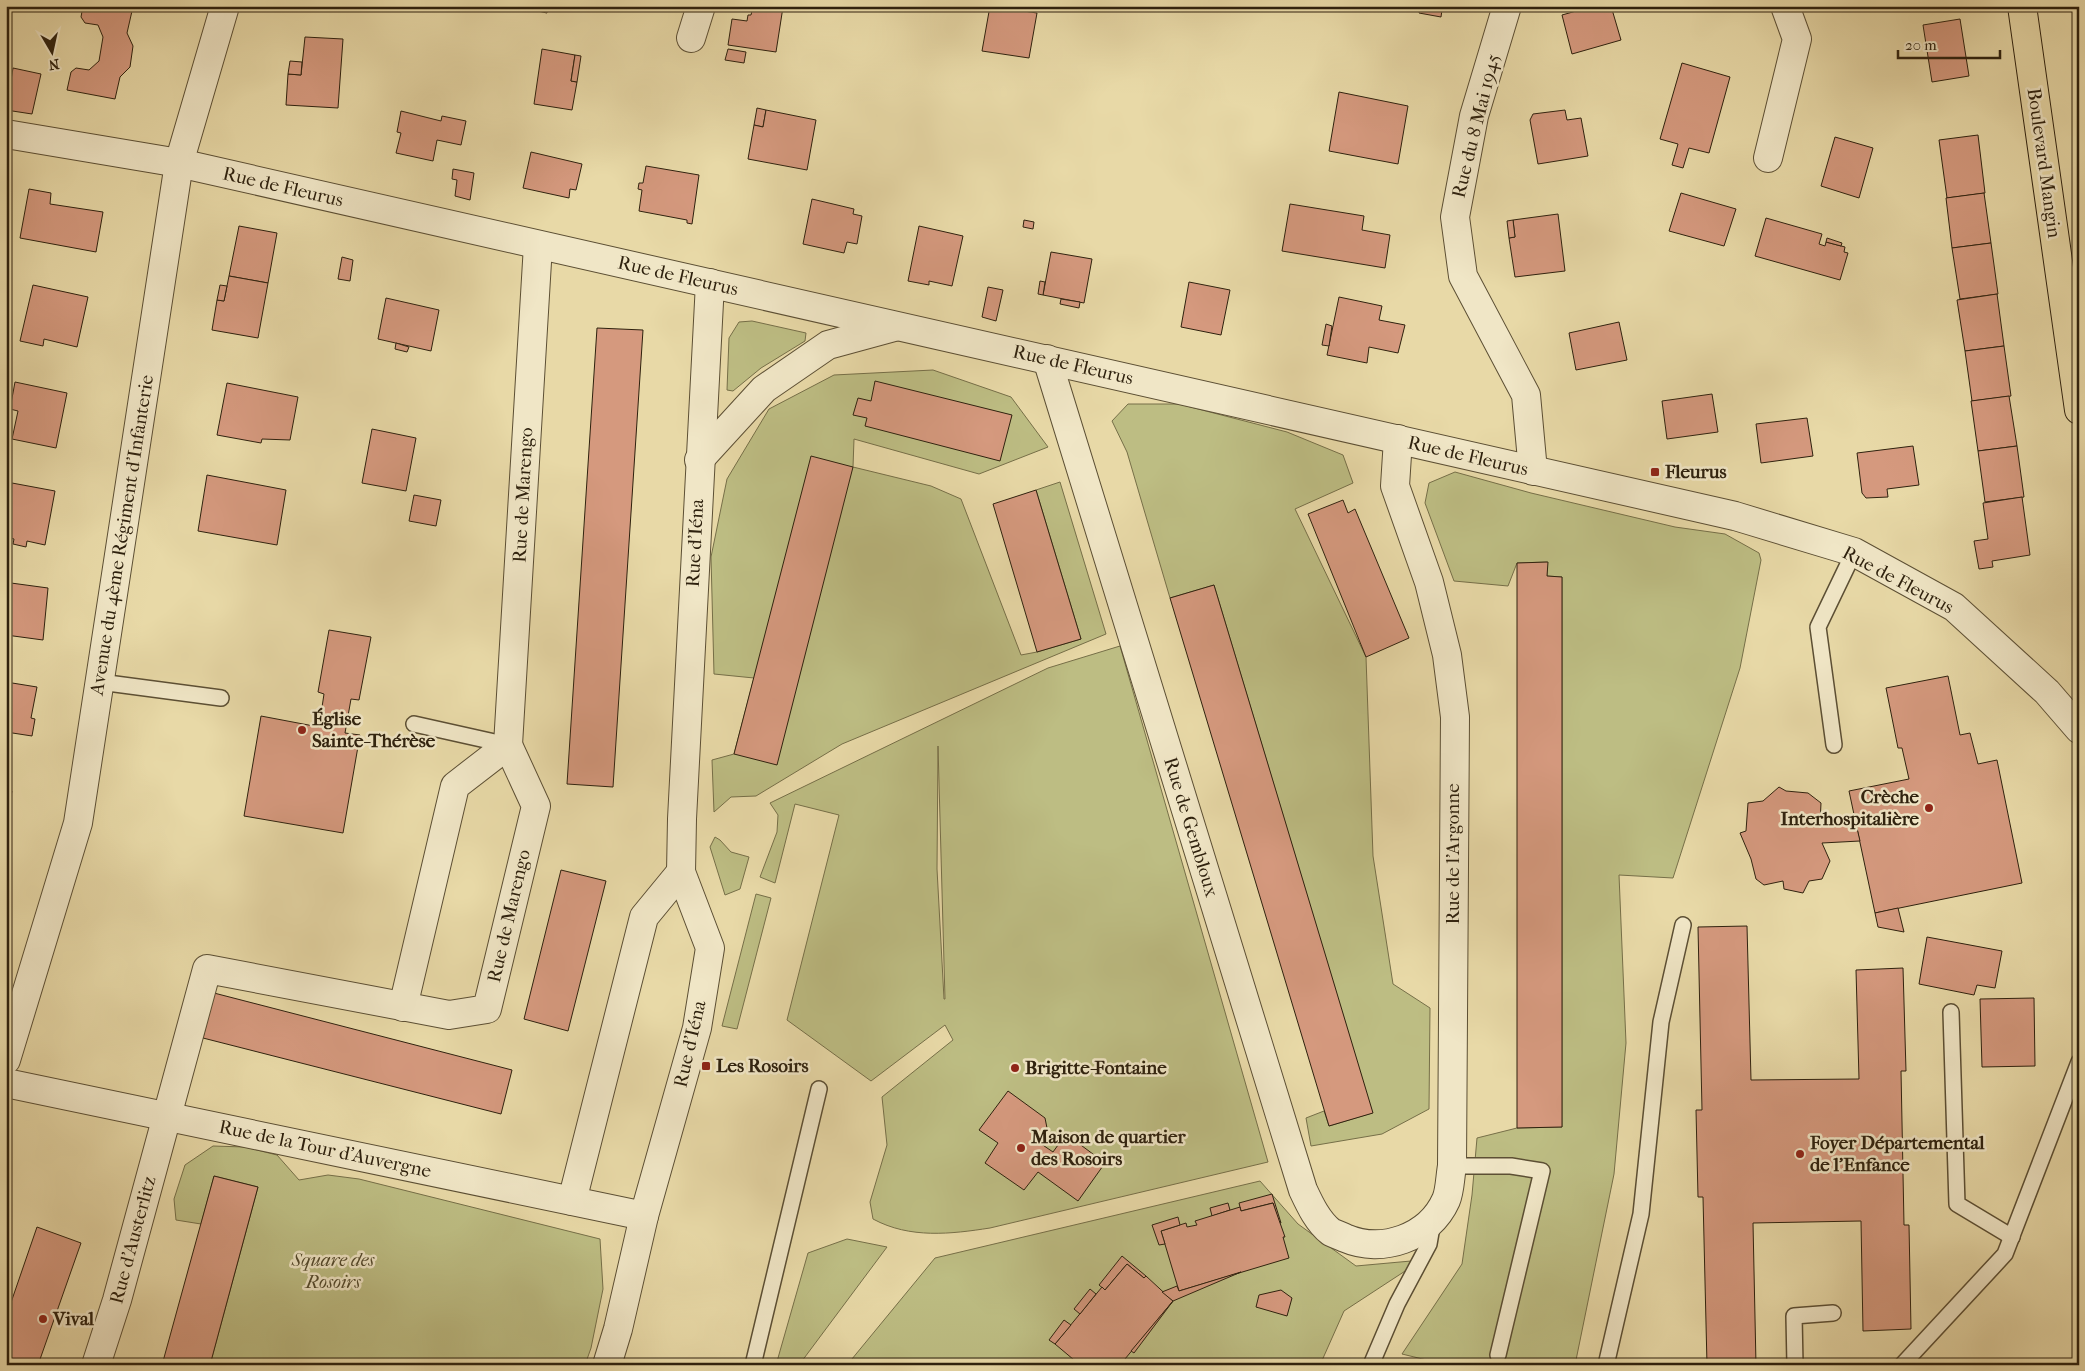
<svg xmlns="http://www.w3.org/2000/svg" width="2085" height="1371" font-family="'IM FELL French Canon',serif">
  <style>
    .green { fill: #bdbd83; stroke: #766f48; fill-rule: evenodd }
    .building { fill: #d5997e; stroke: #2e210e }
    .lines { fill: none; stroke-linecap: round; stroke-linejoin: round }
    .lane-casing { stroke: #5c4f34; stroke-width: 18 }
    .street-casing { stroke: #5c4f34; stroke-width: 30 }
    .primary-casing { stroke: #2e210e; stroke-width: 30 }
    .lane { stroke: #f0e6c6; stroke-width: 15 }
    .street { stroke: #f0e6c6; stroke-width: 28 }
    .primary { stroke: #e8d9a7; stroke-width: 28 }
    .poi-dot { fill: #8f2418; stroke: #f0e6c6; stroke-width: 2 }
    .labels { text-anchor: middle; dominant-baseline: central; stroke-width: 5; stroke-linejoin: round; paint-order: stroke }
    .street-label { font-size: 19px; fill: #2e210e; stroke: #f0e6c6 }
    .poi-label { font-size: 19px; font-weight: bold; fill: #2e210e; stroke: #f0e6c6; text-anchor: start }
    .park-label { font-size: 19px; font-style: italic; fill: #52482b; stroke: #f0e6c6 }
  </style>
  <rect width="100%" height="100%" fill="#e8d9a7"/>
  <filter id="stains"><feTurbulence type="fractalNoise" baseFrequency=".004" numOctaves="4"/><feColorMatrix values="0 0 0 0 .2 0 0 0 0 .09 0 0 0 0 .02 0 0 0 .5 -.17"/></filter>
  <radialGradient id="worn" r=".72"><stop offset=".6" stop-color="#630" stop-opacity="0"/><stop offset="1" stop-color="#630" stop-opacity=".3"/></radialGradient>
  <g class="green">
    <path d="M752,321L806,333L805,341L761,368L733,391L727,390L729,338L739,322Z"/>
    <path d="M933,370L1011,397L1048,447L979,474L854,439L853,467L931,486L961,499L1021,655L1037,652L1081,639L1036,490L1060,482L1106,634L842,744L756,796L731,797L714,812L712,760L734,754L754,678L714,674L711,557L727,479L769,409L834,375Z"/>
    <path d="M1128,404H1179L1287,432L1343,455L1353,483L1295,509L1366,657L1373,856L1393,984L1430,1008L1429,1109L1382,1134L1311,1146L1306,1118L1324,1111L1329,1126L1372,1113L1214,585L1170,598L1127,452L1112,421Z"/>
    <path d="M1455,472L1531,493L1675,527L1725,534L1759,553L1761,560L1740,668L1673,878L1619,875L1626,1043L1614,1174L1575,1365H1447L1402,1354L1462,1264L1472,1195L1477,1138L1517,1128L1562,1127V577L1547,576V562L1517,563L1508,586L1454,581L1425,503L1429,483Z"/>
    <path d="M1120,646L1268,1162L990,1228C951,1234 910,1239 873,1219L870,1202L887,1145L882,1097L953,1040L945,1025L871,1081L787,1020L839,815L795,804L775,883L760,877L777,832L778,815L770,803L1048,668ZM938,746L945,999H944L937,869Z"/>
    <path d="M715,837L720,840L731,852L749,857L740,889L725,895L710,847Z"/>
    <path d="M756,894L771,898L737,1029L722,1026Z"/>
    <path d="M213,1146L245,1147L277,1155L299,1180L328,1175L359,1179L600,1239L603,1289L591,1348L585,1365H210L258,1187L214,1176L201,1224L176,1220L174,1199L185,1165Z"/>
    <path d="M1260,1181L1298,1224L1356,1266L1422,1260L1344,1311L1320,1365H847L935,1258Z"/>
    <path d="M847,1239L887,1247L799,1365H776L808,1253Z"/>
  </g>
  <g class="building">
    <path d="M83,6H111L132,11L127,33L133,46L130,67L120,77L115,99L67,90L71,72L76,68L89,70L99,61L103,37L98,25L85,23L81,17Z"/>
    <path d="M514,6H548L547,13Z"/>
    <path d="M753,6L783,7L776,52L728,45L732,19L747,21L748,15H751Z"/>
    <path d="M990,6L1037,13L1029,58L982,51Z"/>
    <path d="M1417,6H1442V10Z"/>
    <path d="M1594,6H1611L1621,40L1572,54L1562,15Z"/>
    <path d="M1420,7L1442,10L1441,17L1419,13Z"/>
    <path d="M1960,19L1969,76L1932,82L1923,25Z"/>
    <path d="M305,37L343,39L338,108L286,105L288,74L301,75Z"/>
    <path d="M542,49L575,55L571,81L577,82L572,110L534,104Z"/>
    <path d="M728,49L746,52L744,63L725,60Z"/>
    <path d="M575,55L581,56L577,82L571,81Z"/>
    <path d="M290,61L302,62L301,75L288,74Z"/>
    <path d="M1682,63L1730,77L1709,153L1689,148L1683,168L1672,165L1678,144L1660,139Z"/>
    <path d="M13,68L41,74L32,114L6,110Z"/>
    <path d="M1339,92L1408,106L1398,164L1329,151Z"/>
    <path d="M757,108L766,110L763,127L754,125Z"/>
    <path d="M766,110L816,120L807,170L748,159L754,125L763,127Z"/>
    <path d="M1565,110L1567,120L1581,118L1588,156L1538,164L1530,120L1533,114Z"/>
    <path d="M401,111L441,121L442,116L466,121L461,145L437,140L433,161L396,153L401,133L397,132Z"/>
    <path d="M1978,135L1985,193L1947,198L1939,140Z"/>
    <path d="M1835,137L1873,148L1859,198L1821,186Z"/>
    <path d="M531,152L582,164L576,190L570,189L569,198L523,188Z"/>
    <path d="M646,166L699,175L692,224L687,223V220L639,211L642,190L638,189L639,183H643Z"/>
    <path d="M453,169L474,173L470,200L455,196L457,180L452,179Z"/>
    <path d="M29,189L51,193L50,204L103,212L96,252L20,238Z"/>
    <path d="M1681,193L1736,209L1724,246L1669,231Z"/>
    <path d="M1984,193L1991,243L1952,248L1946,198Z"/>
    <path d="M812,199L854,209L853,214L862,216L857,244L847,242L844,253L803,244Z"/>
    <path d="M1290,204L1364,216L1362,230L1390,235L1385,268L1282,251Z"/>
    <path d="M1558,214L1565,271L1515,277L1509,238L1515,237L1513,220Z"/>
    <path d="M1766,218L1822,234L1819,244L1825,246L1826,242L1845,247L1844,252L1848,253L1840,280L1755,256Z"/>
    <path d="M1024,220L1034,222L1033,229L1023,227Z"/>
    <path d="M1513,220L1515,237L1509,238L1507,221Z"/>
    <path d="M239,226L277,233L268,283L229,276Z"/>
    <path d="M919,226L963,236L952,286L929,281V285L908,281Z"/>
    <path d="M1827,238L1842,243L1841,246L1826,242Z"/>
    <path d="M1991,243L1998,294L1960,299L1952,248Z"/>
    <path d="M1051,252L1092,259L1084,303L1043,295Z"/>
    <path d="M342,257L353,260L350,281L338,279Z"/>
    <path d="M229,276L268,283L258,338L212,330L217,300L224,301Z"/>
    <path d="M1040,281L1045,282L1043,295L1038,294Z"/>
    <path d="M1189,282L1230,290L1221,335L1181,327Z"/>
    <path d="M33,285L88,297L77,347L44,339L43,346L20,341Z"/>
    <path d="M220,285L227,286L224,301L217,300Z"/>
    <path d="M988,287L1003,290L996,321L982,317Z"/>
    <path d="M1997,294L2004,346L1965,351L1957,300Z"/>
    <path d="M1339,297L1382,306L1379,320L1405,325L1398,353L1369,347L1367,363L1327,355Z"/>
    <path d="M386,298L439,310L431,351L378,339Z"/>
    <path d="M1061,299L1080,302L1079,308L1060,304Z"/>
    <path d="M1619,322L1627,360L1576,370L1569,333Z"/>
    <path d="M1326,324L1332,326L1329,346L1322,345Z"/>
    <path d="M597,328L643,330L613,787L567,784Z"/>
    <path d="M396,343L409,347L407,352L395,349Z"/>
    <path d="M2004,346L2011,396L1972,401L1965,351Z"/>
    <path d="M875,381L1012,415L1000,461L865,426L867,418L853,415L858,398L871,401Z"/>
    <path d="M15,382L67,393L56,448L12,439L18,411L10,409Z"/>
    <path d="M227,383L298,397L290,440L262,439L261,443L217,435Z"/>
    <path d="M1712,394L1718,432L1667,439L1662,401Z"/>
    <path d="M2009,396L2017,446L1978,451L1971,401Z"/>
    <path d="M1807,418L1813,456L1761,463L1756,424Z"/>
    <path d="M372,429L416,438L406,491L362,483Z"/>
    <path d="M1913,446L1919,485L1887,489L1888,497L1866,498L1862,493L1857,453Z"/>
    <path d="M2017,446L2024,497L1985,502L1978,451Z"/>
    <path d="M811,456L853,467L777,765L734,754Z"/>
    <path d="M207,475L286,490L277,545L198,531Z"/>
    <path d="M12,483L55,491L45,545L27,541L26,547L13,544L14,539L6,537V513Z"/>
    <path d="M1036,490L1081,639L1037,652L993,504Z"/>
    <path d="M414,495L441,500L436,526L409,521Z"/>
    <path d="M2022,497L2030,555L1992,561L1993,567L1979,569L1974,541L1988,539L1983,503Z"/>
    <path d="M1343,500L1348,513L1355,509L1409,638L1366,657L1308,514Z"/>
    <path d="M1548,562L1547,576L1562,577V1127L1517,1128V563Z"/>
    <path d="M11,583L48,588L43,640L6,635Z"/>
    <path d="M1214,585L1373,1113L1329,1126L1170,598Z"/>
    <path d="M329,630L371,637L359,700L351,699L345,733L360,735L343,833L244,816L261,716L319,727L324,694L318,692Z"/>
    <path d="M1948,676L1960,735L1970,733L1978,764L1997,760L2022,883L1875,913L1849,791L1909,779L1902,748H1898L1886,688Z"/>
    <path d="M6,682L37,687L31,718L35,719L32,736L6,732Z"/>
    <path d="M1779,787L1786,791L1808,793L1821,803L1820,824H1856L1860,841L1822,843L1830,861L1822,879L1809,881L1803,893L1784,889L1783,881L1764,885L1756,879L1751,859L1740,833L1746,831L1748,803L1763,801Z"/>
    <path d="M6,790L12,791L6,824Z"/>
    <path d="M561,870L606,881L568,1031L524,1019Z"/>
    <path d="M1898,908L1904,932L1878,927L1875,913Z"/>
    <path d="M1747,926L1751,1080L1859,1079L1856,970L1903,968L1906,1071H1901L1904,1225H1909L1911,1329L1863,1331L1861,1221L1753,1223L1756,1365H1707L1703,1197H1698L1696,1110H1702L1698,927Z"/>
    <path d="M1927,937L2002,951L1995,988L1977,985L1974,995L1919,984Z"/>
    <path d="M214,993L512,1070L501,1114L203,1038Z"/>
    <path d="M2034,998L2035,1066L1982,1067L1980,999Z"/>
    <path d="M1008,1091L1045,1118L1049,1138L1034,1139L1053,1152L1066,1134L1105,1163L1078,1201L1038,1172L1024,1190L985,1163L998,1143L979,1130Z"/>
    <path d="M214,1176L258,1187L210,1365H162Z"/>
    <path d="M1272,1194L1281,1223H1279L1273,1203L1241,1211L1239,1203Z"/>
    <path d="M1228,1203L1230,1210L1212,1216L1210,1208Z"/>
    <path d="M1273,1203L1285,1237H1283L1289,1258L1179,1291L1161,1231L1186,1223L1187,1227L1197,1225L1195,1221L1240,1207L1241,1211Z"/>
    <path d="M1178,1217L1180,1225L1161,1231L1165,1244L1159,1245L1152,1225Z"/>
    <path d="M37,1227L81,1243L38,1365H6V1317Z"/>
    <path d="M1122,1256L1146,1276L1144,1278L1127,1264L1105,1290L1099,1285Z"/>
    <path d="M1127,1264L1144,1278L1146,1276L1173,1301L1120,1365H1080L1055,1344L1102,1287L1105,1290Z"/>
    <path d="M1241,1272L1173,1301L1162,1292L1177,1286L1179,1291Z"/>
    <path d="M1090,1289L1096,1294L1080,1314L1074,1309Z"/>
    <path d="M1281,1290L1292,1298L1287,1316L1256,1307L1259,1295Z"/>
    <path d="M1173,1301L1134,1353L1131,1351Z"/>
    <path d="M1064,1320L1071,1325L1055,1344L1049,1340Z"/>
  </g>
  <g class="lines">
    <defs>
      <g id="lane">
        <path d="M100,682L221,698"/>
        <path d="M414,724L508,745"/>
        <path d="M1834,745L1818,627L1854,552"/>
        <path d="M1951,1012L1957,1204L2012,1237"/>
        <path d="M1452,1166H1511L1542,1171L1498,1355"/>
        <path d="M753,1365L819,1089"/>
        <path d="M1371,1365L1397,1304L1429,1244L1433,1221"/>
        <path d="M1606,1365L1641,1214L1661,1022L1683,925"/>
        <path d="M1795,1365L1794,1316L1833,1313"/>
        <path d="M1902,1365L2005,1254L2079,1062"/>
      </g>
      <g id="street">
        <path d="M1507,6L1474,116L1455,217L1463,276L1526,395L1533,471"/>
        <path d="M691,38L701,6"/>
        <path d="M6,134L179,163L1735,516L1854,552L1954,607L2047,692L2079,729"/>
        <path d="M1768,158L1797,39L1785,6"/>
        <path d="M1047,359L1303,1190C1310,1205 1318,1222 1331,1232C1335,1234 1341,1236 1345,1238C1382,1254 1429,1238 1446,1200C1450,1191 1450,1177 1452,1166L1455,717L1447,655L1429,582L1395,486L1398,439"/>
        <path d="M699,460L764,389L828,345L894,327"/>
        <path d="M403,1007L455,786L508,745L538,245"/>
        <path d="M6,1060L78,823L179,163L225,6"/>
        <path d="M6,1083L644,1216"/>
        <path d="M572,1201L644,917L681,872"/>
        <path d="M96,1365L117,1300L207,969L449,1015L487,1009L536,806L508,745"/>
        <path d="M607,1365L618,1329L644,1216L697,1028L710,948L681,872L682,819L710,283"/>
      </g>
      <path id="primary" d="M2022,6L2079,410"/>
    </defs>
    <use href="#lane" class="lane-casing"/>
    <use href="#street" class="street-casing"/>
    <use href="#primary" class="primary-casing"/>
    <use href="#lane" class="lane"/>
    <use href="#street" class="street"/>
    <use href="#primary" class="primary"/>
  </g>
  <g class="poi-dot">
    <rect x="1650" y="467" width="10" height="10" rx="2.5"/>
    <circle cx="302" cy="730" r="5"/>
    <circle cx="1929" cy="808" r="5"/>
    <rect x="701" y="1061" width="10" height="10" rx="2.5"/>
    <circle cx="1015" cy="1068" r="5"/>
    <circle cx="1021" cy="1148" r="5"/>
    <circle cx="1800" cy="1154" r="5"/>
    <circle cx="43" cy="1319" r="5"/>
  </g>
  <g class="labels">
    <g class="street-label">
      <text transform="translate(1476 126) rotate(-76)">Rue du 8 Mai 1945</text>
      <text transform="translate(2044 163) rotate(82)">Boulevard Mangin</text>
      <text transform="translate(283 187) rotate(13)">Rue de Fleurus</text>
      <text transform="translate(678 276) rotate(13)">Rue de Fleurus</text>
      <text transform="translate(1073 365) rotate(13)">Rue de Fleurus</text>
      <text transform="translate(1468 456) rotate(13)">Rue de Fleurus</text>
      <text transform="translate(523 495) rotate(-87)">Rue de Marengo</text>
      <text transform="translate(122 535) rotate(-81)">Avenue du 4ème Régiment d'Infanterie</text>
      <text transform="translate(695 543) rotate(-87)">Rue d'Iéna</text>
      <text transform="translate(1898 580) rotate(28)">Rue de Fleurus</text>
      <text transform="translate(1191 827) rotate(73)">Rue de Gembloux</text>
      <text transform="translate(1453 854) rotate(-90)">Rue de l'Argonne</text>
      <text transform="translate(509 916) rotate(-77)">Rue de Marengo</text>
      <text transform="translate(690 1044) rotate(-77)">Rue d'Iéna</text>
      <text transform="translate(325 1149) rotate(12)">Rue de la Tour d'Auvergne</text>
      <text transform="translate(133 1240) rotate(-75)">Rue d'Austerlitz</text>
    </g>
    <g class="poi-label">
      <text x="1665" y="472">Fleurus</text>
      <text x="312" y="719">Église<tspan x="312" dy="22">Sainte-Thérèse</tspan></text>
      <text x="1919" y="797" text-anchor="end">Crèche<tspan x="1919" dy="22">Interhospitalière</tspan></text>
      <text x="716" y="1066">Les Rosoirs</text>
      <text x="1025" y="1068">Brigitte-Fontaine</text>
      <text x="1031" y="1137">Maison de quartier<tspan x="1031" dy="22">des Rosoirs</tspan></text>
      <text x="1810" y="1143">Foyer Départemental<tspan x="1810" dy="22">de l'Enfance</tspan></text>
      <text x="53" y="1319">Vival</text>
    </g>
    <g class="park-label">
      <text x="333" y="1260">Square des<tspan x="333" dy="22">Rosoirs</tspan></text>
    </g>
  </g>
  <rect width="2085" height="1371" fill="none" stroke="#e8d9a7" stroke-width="25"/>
  <rect x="8" y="8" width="2070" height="1356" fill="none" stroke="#2e210e" stroke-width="2.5"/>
  <rect x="12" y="12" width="2060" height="1346" fill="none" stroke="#2e210e"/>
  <g transform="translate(52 52) rotate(171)" stroke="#f0e6c6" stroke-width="4" paint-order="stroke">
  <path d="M0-4L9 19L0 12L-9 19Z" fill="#2e210e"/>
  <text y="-8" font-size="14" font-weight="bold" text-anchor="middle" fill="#2e210e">N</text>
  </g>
  <path d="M1898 50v8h102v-8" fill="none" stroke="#2e210e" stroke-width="2.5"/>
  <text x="1905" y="50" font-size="15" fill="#2e210e" stroke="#f0e6c6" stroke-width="4" paint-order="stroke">20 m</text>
  <rect width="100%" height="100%" filter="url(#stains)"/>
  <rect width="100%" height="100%" fill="url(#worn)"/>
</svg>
